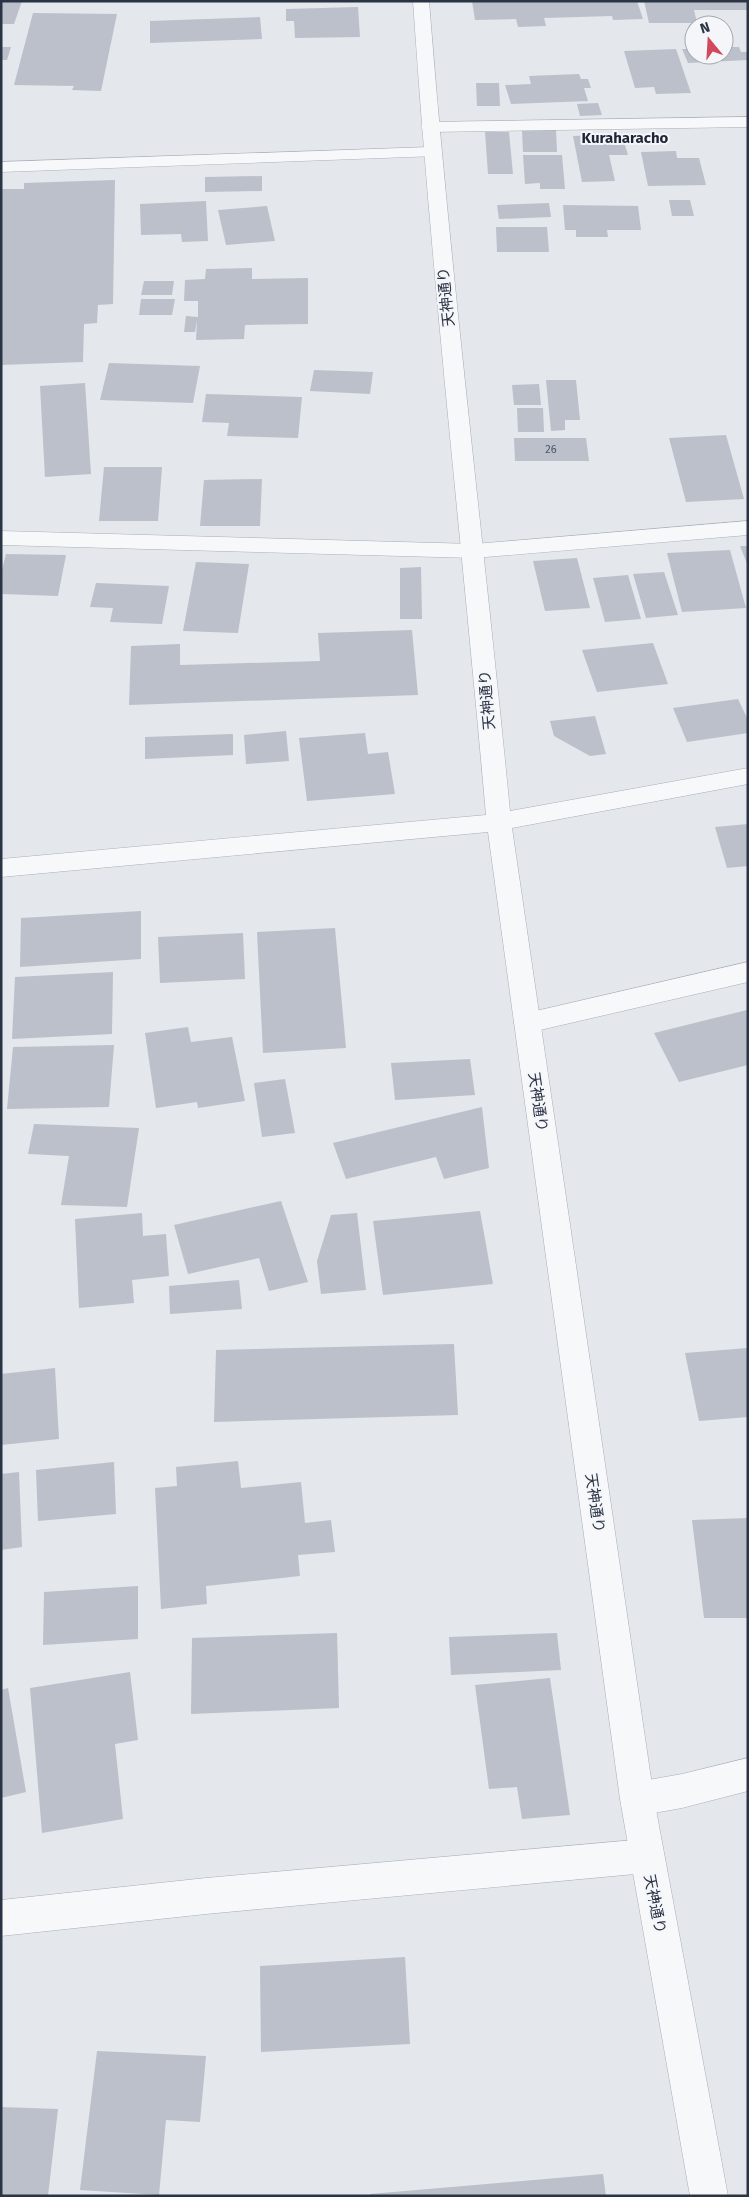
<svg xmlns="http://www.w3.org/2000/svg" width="749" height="2197" font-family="'Fira Sans','Noto Sans JP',sans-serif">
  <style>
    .building { fill: #bbc0ca }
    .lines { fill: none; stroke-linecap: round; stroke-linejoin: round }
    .minor-casing { stroke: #a9aeb7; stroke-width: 1 }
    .tertiary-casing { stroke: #a9aeb7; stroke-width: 1 }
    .minor { fill: #f7f8fa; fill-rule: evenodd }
    .tertiary { fill: #f7f8fa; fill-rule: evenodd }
    .labels { text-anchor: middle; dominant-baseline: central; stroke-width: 4; stroke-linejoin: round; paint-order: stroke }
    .far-number-label { font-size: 11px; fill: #4f5766 }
    .far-quarter-label { font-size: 15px; font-weight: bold; fill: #1d2536; stroke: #f4f6f9 }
    .street-label { font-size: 15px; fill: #2b3445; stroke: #f4f6f9 }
  </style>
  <rect width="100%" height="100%" fill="#e4e7ec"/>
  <g class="building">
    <path d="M1,1H22L14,24H1Z"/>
    <path d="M472,1H637L643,19L613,20L612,16L544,18L546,26L518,27L516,19L475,20Z"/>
    <path d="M644,1H748V10H694L697,23H649Z"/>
    <path d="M358,7L360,37L295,38L294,21H286V9Z"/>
    <path d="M33,13L117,14L101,91L72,90L74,86L14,85Z"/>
    <path d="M260,17L262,39L150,43V21Z"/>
    <path d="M1,47H11L7,60H1Z"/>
    <path d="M724,47H739L741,52H748V60L688,63L682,49H694V55H724Z"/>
    <path d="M676,49L691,93L656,94L654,87L635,88L624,51Z"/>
    <path d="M579,74L581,79H588L591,88H584L588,101L511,104L505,85L531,84L529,76Z"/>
    <path d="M476,83H499L500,106H477Z"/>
    <path d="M598,103L602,115L580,116L577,104Z"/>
    <path d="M522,130H556L557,152H523Z"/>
    <path d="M485,132H509L513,174H488Z"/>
    <path d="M604,135L606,142H624L628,155H609L615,181L582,182L573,136Z"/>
    <path d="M676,151L677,158H699L706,185L648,186L641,152Z"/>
    <path d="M523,155H562L565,189H540V183L525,184Z"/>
    <path d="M262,176V191L205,192V177Z"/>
    <path d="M115,180L113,304L98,305L97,323L84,324L83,362L1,365V189H24V183Z"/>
    <path d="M669,200H690L694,216H672Z"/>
    <path d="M206,201L208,241L182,242L181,234L141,235L140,204Z"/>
    <path d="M549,203L551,217L499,219L497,205Z"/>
    <path d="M563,205L638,206L641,230H607L608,237H576V230H565Z"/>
    <path d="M267,206L275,241L226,245L218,210Z"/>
    <path d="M496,227H547L549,252H497Z"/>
    <path d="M252,268V279L308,278V324L245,325L244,339L196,340L197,320L195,332H184L186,316L198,317V301H184L185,280L205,279L206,269Z"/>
    <path d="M144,281H174L172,295H141Z"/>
    <path d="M141,299H175L172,315H139Z"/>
    <path d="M109,363L200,366L193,403L100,400Z"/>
    <path d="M314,370L373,372L370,394L310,391Z"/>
    <path d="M546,380H576L580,420H565V430L551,431Z"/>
    <path d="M85,383L91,474L45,477L40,386Z"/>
    <path d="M539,384L541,405H514L512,385Z"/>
    <path d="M206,394L302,397L298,438L227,436L229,423L202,422Z"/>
    <path d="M517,408H543L544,432H518Z"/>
    <path d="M726,435L744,499L686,502L669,438Z"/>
    <path d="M514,438H586L589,461H515Z"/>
    <path d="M104,467H162L158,521H99Z"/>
    <path d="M262,479L260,526H200L204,480Z"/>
    <path d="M740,546H748V566Z"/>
    <path d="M730,550L746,608L682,612L667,553Z"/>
    <path d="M6,554L66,555L58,596L1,594V574Z"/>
    <path d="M577,558L590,608L545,611L533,561Z"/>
    <path d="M196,562L249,564L238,633L183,631Z"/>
    <path d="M421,567L422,619H400V568Z"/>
    <path d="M664,572L678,615L646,618L633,574Z"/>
    <path d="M628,575L641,619L605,622L593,578Z"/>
    <path d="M96,583L169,586L162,624L110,622L113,608L90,607Z"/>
    <path d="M412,630L418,695L129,705L131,646L180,644V665L320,661L318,633Z"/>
    <path d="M653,643L668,684L597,692L582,650Z"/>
    <path d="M738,699L748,720V733L687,742L673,708Z"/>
    <path d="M595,716L606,754L590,756L554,736L550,721Z"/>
    <path d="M286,731L289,761L246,764L244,735Z"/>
    <path d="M365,733L368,754L388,752L395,794L307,801L299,738Z"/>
    <path d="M233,734V755L145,759V737Z"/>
    <path d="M748,824V866L727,868L715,827Z"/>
    <path d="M141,911V959L20,967L21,918Z"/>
    <path d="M335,928L346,1048L263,1053L257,932Z"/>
    <path d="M243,933L245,979L160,983L158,937Z"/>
    <path d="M113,972L112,1034L12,1039L15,977Z"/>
    <path d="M747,1010L748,1065L679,1082L654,1033Z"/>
    <path d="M188,1027L191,1042L232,1037L245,1101L198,1108L197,1102L156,1108L145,1033Z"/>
    <path d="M114,1045L109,1107L7,1109L13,1047Z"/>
    <path d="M470,1059L475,1095L395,1100L391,1063Z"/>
    <path d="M285,1079L295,1133L262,1137L254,1083Z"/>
    <path d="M482,1107L489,1168L444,1179L436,1157L346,1179L333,1143Z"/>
    <path d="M34,1124L139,1128L127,1207L61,1205L69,1156L28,1154Z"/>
    <path d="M281,1201L308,1282L269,1291L259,1258L188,1274L174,1225Z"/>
    <path d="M480,1211L493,1284L383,1295L373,1221Z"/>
    <path d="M142,1213L143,1236L166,1234L169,1276L132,1280L134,1303L79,1308L75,1219Z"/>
    <path d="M357,1213L366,1290L321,1294L317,1261L331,1215Z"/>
    <path d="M239,1280L242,1309L170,1314L169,1286Z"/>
    <path d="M454,1344L458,1415L214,1422L216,1350Z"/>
    <path d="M748,1348V1417L699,1421L685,1353Z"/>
    <path d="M55,1368L59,1439L1,1445V1374Z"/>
    <path d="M238,1461L241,1488L301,1482L305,1523L331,1520L335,1552L298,1555L300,1576L206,1586L207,1604L161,1609L155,1488L177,1486L176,1467Z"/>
    <path d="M114,1462L116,1514L38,1521L36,1470Z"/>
    <path d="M19,1472L22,1547L1,1550V1474Z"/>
    <path d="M748,1518V1618H704L692,1520Z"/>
    <path d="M138,1586V1639L43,1645L44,1592Z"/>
    <path d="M337,1633L339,1708L191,1714L192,1638Z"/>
    <path d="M557,1633L561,1670L451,1675L449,1637Z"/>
    <path d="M130,1672L138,1740L115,1744L123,1819L42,1833L30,1688Z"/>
    <path d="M550,1678L570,1815L522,1819L517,1787L489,1789L475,1685Z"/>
    <path d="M8,1688L26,1792L1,1798V1690Z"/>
    <path d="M405,1957L410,2044L261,2052L260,1966Z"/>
    <path d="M97,2051L206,2056L200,2122L166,2120L159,2195L80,2190Z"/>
    <path d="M1,2107L58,2109L48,2196H1Z"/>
    <path d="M603,2174L606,2196H370V2194Z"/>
  </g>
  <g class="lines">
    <defs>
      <g id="minor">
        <path d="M748,117V127L430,132L424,131L421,127L424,123L430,122Z"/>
        <path d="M431,147L437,148L440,152L437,156L1,172V162Z"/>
        <path d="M748,521V535L474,558L1,545V531L474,544Z"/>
        <path d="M748,962V982L527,1033L518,1030L514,1023L518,1016L527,1013Z"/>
        <path d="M748,1758V1791L682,1808L637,1816L625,1811L620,1799L625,1787L637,1782L682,1774Z"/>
        <path d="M646,1839L658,1844L664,1856L658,1868L646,1873L206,1914L1,1936V1900L206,1878Z"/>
      </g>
      <path id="tertiary" d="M413,1H429C450,272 484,541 510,811L748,768V784L512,828L654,1799L728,2196H690L620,1799L488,832L1,877V859L486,815C462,543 431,273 413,1Z"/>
    </defs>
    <use href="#minor" class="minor-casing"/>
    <use href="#tertiary" class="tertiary-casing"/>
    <use href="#minor" class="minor"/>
    <use href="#tertiary" class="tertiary"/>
  </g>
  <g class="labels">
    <g class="far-number-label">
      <text x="551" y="449">26</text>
    </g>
    <g class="far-quarter-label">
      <text x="625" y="138">Kuraharacho</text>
    </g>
    <g class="street-label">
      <text transform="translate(446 297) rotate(-96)">天神通り</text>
      <text transform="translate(487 700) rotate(-95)">天神通り</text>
      <text transform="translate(538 1102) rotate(82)">天神通り</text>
      <text transform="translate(595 1503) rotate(82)">天神通り</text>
      <text transform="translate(655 1904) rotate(79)">天神通り</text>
    </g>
  </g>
  <rect width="749" height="2197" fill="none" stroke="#2b3445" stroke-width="5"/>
  <g transform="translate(709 40) rotate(342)"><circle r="24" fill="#f4f6f9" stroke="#a4a8b1"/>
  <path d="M0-4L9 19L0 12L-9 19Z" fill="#d1495b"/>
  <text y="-8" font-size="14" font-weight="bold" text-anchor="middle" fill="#2b3445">N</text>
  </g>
</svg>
